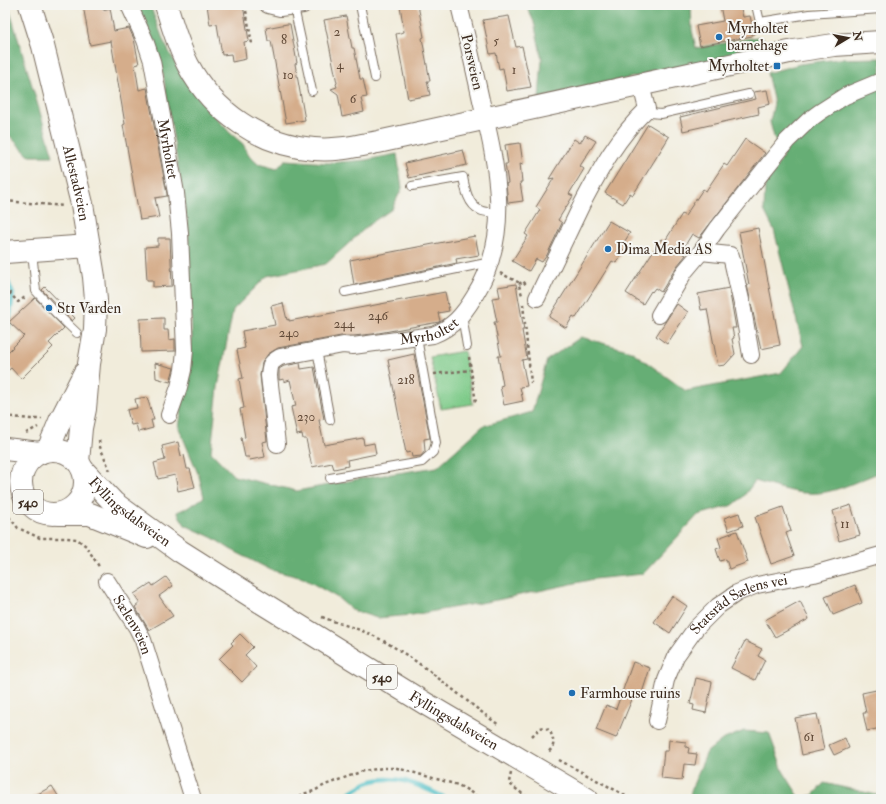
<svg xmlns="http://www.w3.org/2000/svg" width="886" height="804" font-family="'IM FELL Double Pica',serif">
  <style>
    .green { fill: #7dca88; stroke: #5c7a53 }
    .forest { fill: #66ae74; stroke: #506c49 }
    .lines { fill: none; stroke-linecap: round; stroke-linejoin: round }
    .stream { stroke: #52c1c8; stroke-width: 4.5 }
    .building { fill: #d5ad8b }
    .service-casing { stroke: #7b6e60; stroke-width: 10 }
    .minor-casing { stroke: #7b6e60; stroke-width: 18 }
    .secondary-casing { stroke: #7b6e60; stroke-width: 24 }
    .primary-casing { stroke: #7b6e60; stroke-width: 24 }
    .path { stroke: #7b6e60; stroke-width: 2.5; stroke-dasharray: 3 3; stroke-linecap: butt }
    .service { stroke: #fff; stroke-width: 8 }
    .minor { stroke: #fff; stroke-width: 16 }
    .secondary { stroke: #fff; stroke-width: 22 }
    .primary { stroke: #fff; stroke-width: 22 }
    .poi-dot { fill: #1f6fb2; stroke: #f6f6f2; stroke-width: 1.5 }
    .labels { text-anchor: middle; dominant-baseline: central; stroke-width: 4; stroke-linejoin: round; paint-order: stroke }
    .number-label { font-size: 13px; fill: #624b39 }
    .shield { fill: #f6f6f2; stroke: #73675e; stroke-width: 1 }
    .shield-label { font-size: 14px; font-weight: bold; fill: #3b2a1e }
    .poi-label { font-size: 15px; fill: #3b2a1e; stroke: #f6f6f2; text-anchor: start }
    .street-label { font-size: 15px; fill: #3b2a1e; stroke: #f6f6f2 }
  </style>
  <rect width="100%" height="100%" fill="#f6f6f2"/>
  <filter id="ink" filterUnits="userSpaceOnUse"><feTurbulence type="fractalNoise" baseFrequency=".025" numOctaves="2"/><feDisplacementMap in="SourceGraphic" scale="8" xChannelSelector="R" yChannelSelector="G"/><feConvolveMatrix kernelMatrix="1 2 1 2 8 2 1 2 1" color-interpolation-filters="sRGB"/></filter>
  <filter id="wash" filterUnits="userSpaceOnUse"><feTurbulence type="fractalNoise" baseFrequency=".012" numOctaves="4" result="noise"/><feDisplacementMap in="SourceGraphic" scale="16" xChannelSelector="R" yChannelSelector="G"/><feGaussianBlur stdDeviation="0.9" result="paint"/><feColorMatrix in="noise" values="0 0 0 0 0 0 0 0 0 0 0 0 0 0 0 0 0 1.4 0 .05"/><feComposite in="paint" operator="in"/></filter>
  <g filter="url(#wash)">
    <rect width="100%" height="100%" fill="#f1ecdb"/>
    <path class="green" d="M464,351L473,404L441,409L430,357Z"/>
    <g class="forest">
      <path d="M5,5H8L53,156H29L5,131Z"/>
      <path d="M137,5H150L164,42L181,74L200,100L230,133L243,144L249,156L258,164L277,169L285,160L328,163L366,160L397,154L402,188L392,209L371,223L326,264L267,276L233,310L218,387L211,452L234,476L297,491L359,479L437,467L483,426L532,412L547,360L581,337L631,351L686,391L781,373L803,346L774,230L764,210L765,184L783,157L774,137L770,122L774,103L767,73L800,64L838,59L881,58V472C861,479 840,491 819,493C797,495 776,487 755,481L743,497L733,505L698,515L643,574L594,579L497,600L412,615L377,618L352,610L338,598L303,578L271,570L230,549L213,538L185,525L177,512L191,506L204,497L199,476L179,428L183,399L190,377L192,338L188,228L161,61Z"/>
      <path d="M526,5H691L692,30L696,48L758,37L764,39L765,48L539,98L542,59L534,22Z"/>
      <path d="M744,731L769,733L783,771L800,798L813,795L824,783L881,796V799H689L693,785L707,752L722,740Z"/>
    </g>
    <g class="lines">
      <g class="stream">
        <path d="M5,275L13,294L8,328L5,333"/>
        <path d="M340,799C350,793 359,786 369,782C397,772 424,788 448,799"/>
      </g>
    </g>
    <g id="blocks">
      <g class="building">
        <path d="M83,5H102L103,10L110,8L114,31L129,28L134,39L139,64L135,65L139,90L147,88L167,194V196L155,198L159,217L140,220L123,125L125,124L111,41L90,45Z"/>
        <path d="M207,5H243L249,41L244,42L246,59L232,62L231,54L222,55L217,24L210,25Z"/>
        <path d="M400,5H418L424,37L422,38L430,81H427L430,95L408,99L396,34L404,32Z"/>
        <path d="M720,5H740L743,17L750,16L754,34H752V36L700,46L696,26L723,21Z"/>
        <path d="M346,16L352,48H354L360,79H363L367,97L361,98L364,112L342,117L338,94L331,89L337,87L336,84L337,83L324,20Z"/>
        <path d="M509,16L516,47L522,46L531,87L507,91L503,68L499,69L496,53L490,54L483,20Z"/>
        <path d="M287,24H290L297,63L295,64L305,120L286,123L271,41H268L266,28Z"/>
        <path d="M767,90L770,104L758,107L759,114L683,131L680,117L756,99L754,92Z"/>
        <path d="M648,124L669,137L633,195L630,193L623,204L605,193Z"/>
        <path d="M585,135L596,141L580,166L584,169L569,194L573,196L558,220L562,223L547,255L542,262L536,259L529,271L512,261L528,236L525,234L540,210L536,207L554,178L549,179L574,139L580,143Z"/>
        <path d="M745,139L765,153L699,238L692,234L681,252L686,255L677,266L661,292L655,288L652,292L651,291L643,304L626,293L661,239L665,241L682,214L685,216L703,189L706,191L724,164L727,166Z"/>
        <path d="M520,143L523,164L520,163L522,182H520L523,201L508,203L506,184L508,183L505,164H508L505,145Z"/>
        <path d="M463,150L467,165L409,178L405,163Z"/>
        <path d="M609,221L630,233L621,247L624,250L616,263L612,261L576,318L573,316L566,328L549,317Z"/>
        <path d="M758,228L780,345L761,349L747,285H749L739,232Z"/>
        <path d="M475,236L479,255L456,259L457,263L354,285L350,260Z"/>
        <path d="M158,238H170L172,286L153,287V280H147L145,247L158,246Z"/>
        <path d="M516,284L524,330H522L527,359L522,360L527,386L520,387L523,401L504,405L500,386L503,385L498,356H501L494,322H497L492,298L500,297L498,287Z"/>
        <path d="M45,287L75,318L72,321L42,290Z"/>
        <path d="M729,288L736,328H732L734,338L732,339L735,354L725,365L718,366L707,309L701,310L698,294Z"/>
        <path d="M445,292L449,311L438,313L440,321L439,322L373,334L353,336H341L278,348L268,354L262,363L260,375L267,441L262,442L265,457L250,460L249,457H245L241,438L245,437L240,409L244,408L239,379L243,378L237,350L245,348L242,331L275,325L271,306L283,303L287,320L289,319V321Z"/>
        <path d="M35,298L64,328L49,343L53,347L21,379L11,368L5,373V355L24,336L9,322Z"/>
        <path d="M677,304L688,312L667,344L656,336Z"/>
        <path d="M164,318V330H168L169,340L175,339V351L141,352L140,319Z"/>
        <path d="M414,354L430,438L424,439L425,451L421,456L412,457L411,452L406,453L388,360Z"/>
        <path d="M155,363L174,368L170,382L156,378Z"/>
        <path d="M300,363L301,369L314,367L324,419L319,420L324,445L363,438L364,445L374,443L376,454L347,460L348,466L334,469L332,463L312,467L306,439H303L302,434L297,435L291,407L296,406L290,380L284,382V379L279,380V369L284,366Z"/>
        <path d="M147,397L154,420H151L153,428L138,432L136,424L131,425L127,410L137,408L135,399Z"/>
        <path d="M178,442L181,456L184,455L187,469H190L195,487L178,491L175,475L158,479L154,463L165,460L162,446Z"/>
        <path d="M851,505L860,535L839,541L834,523H836L833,511Z"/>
        <path d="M783,507L791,531L786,533L794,556L771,564L755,517Z"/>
        <path d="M739,513L743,526L729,531L724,518Z"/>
        <path d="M737,531L748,562L729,569L726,559L720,561L716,549L721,547L718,538Z"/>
        <path d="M166,577L173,586L159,596L173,616L149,630L135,607L140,603L134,594L151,583L153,586Z"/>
        <path d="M855,585L862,603L833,615L825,597Z"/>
        <path d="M672,596L687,606L670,633L654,622Z"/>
        <path d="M800,601L809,619L775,637L765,620Z"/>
        <path d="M240,634L253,647L245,655L256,667L242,682L219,659L233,645L231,643Z"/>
        <path d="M745,641L762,649L758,656L765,660L755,680L731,668Z"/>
        <path d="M633,662L650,668L640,699L633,697L616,738L596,730L606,705L616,709Z"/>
        <path d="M696,678L712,682L706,713L693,710L694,705L690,704Z"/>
        <path d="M881,689V728L867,731L863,713H866L862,693Z"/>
        <path d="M817,714L824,750L802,755L795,718Z"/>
        <path d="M845,738L849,748L834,755L829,745Z"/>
        <path d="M669,740L686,742V747L689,748L688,753L697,754L695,765L684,764L682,780L661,778L664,751H668Z"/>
        <path d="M52,786L60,799H29Z"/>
      </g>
    </g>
  </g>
  <g filter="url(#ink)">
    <use href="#blocks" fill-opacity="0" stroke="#7b6e60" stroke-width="1"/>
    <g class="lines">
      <defs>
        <g id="service">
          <path d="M360,5L375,78"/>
          <path d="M756,5L760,22L809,14L881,9"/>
          <path d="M294,7L312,91"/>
          <path d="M647,109L651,113L661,114L749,94"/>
          <path d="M412,186L463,177C465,188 468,205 480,210C485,213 493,212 499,213"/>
          <path d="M32,251L36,291L56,313L77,333"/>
          <path d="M345,292L491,262"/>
          <path d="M462,315L467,346"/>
          <path d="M317,350L330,420"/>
          <path d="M330,478L422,462L433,452L436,443L417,338"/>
        </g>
        <g id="minor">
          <path id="s1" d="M129,5L145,40L152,61L176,193L180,233L185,350L183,370L179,387L169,415"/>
          <path d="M268,5L280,8L303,5"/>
          <path d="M701,252L730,255L731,256L742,304L751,355"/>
          <path d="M537,298C552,266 567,235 582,204C601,168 617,138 647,109L641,85"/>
          <path d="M659,315L685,271L701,252L717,229L787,141L809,120L820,112L845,96L881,81"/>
          <path id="s2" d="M277,444L269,376C270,364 270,363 280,357L343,345L353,346L433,335C453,327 463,315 474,297C513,235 497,166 481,100C474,68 467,37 459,5"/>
          <path id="s3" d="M107,581L137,628L143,640L193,799"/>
          <path id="s4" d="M657,721L666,680L676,656L696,628L718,606L737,593L757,585L814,574L881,555"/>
        </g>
        <g id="secondary">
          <path id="s5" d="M30,5L43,46L82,204L94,277L96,300L95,329L89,364L85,409L81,428L78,462"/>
          <path d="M166,5C172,25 178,46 188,65C213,112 261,145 314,149C336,151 357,146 378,142L794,51L834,45L881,42"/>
          <path d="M5,252L89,246"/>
          <path d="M48,450L60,421L84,374"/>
        </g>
        <g id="primary">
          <path d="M5,449L40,453"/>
          <circle cx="53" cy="482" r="32"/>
          <path id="s6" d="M83,470L114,503L180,551L259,601L426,704L587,799"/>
          <path d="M59,514H90L147,537"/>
        </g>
      </defs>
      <use href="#service" class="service-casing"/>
      <use href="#minor" class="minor-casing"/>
      <use href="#secondary" class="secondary-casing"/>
      <use href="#primary" class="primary-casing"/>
      <g class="path">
        <path d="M245,5L252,44"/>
        <path d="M5,201L64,206"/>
        <path d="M500,273L518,282L522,295"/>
        <path d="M519,284L523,281L527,286"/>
        <path d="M5,288L18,302L27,296"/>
        <path d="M523,304L531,383"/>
        <path d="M469,357L476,403"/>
        <path d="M434,374L471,370"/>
        <path d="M5,416L30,419H42"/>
        <path d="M26,433L38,427"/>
        <path d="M99,440L100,447L111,473"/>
        <path d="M5,512L18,528L40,538H67L77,539L86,546L100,568"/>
        <path d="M322,617C339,624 358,628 374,636C420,659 457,695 499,725"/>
        <path d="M532,736L540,728L545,727L550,731C554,741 556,746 547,753"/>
        <path d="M559,760L632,799"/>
        <path d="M511,773L509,782L511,785L529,799"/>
        <path d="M294,799L303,794L314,791L325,785L363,771L383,768H397L458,785L469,791L480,799"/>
      </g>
      <use href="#service" class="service"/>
      <use href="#minor" class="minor"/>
      <use href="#secondary" class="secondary"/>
      <use href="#primary" class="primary"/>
    </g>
  </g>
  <g class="poi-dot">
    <circle cx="719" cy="37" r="4"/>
    <rect x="773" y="62" width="8" height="8" rx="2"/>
    <circle cx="608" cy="249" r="4"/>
    <circle cx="49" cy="308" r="4"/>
    <circle cx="572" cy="693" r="4"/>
  </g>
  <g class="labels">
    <g class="number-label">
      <text x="337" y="32">2</text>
      <text x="284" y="40">8</text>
      <text x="496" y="41">5</text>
      <text x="340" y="65">4</text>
      <text x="514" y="70">1</text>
      <text x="288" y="75">10</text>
      <text x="353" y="99">6</text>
      <text x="378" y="316">246</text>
      <text x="344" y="324">244</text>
      <text x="289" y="333">240</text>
      <text x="406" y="380">218</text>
      <text x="306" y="417">230</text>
      <text x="845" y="524">11</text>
      <text x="809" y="737">61</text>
    </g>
    <g class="shield">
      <rect x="13" y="490" width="30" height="24" rx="3"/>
      <rect x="367" y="665" width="30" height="24" rx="3"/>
    </g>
    <g class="shield-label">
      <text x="28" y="502">540</text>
      <text x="382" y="677">540</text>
    </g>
    <g class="poi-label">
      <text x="727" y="28">Myrholtet<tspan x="727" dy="17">barnehage</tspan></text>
      <text x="769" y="66" text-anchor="end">Myrholtet</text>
      <text x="616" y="249">Dima Media AS</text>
      <text x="57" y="308">St1 Varden</text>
      <text x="580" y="693">Farmhouse ruins</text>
    </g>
    <g class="street-label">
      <text transform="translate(472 62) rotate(77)">Porsveien</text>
      <text stroke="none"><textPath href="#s1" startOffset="150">Myrholtet</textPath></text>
      <text stroke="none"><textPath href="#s5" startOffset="184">Allestadveien</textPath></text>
      <text stroke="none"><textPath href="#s2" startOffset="244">Myrholtet</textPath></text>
      <text stroke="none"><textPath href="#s6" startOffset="63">Fyllingsdalsveien</textPath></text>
      <text stroke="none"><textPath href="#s4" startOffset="153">Statsråd Sælens vei</textPath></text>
      <text stroke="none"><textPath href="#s3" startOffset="51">Sælenveien</textPath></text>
      <text stroke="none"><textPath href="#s6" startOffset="449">Fyllingsdalsveien</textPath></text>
    </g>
  </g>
  <rect width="886" height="804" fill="none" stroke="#f6f6f2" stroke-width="20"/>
  <g transform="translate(848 38) rotate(80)" stroke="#f6f6f2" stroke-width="3" paint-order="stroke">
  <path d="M0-3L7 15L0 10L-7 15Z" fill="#3b2a1e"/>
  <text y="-6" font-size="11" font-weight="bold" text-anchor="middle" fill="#3b2a1e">N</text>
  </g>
</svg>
